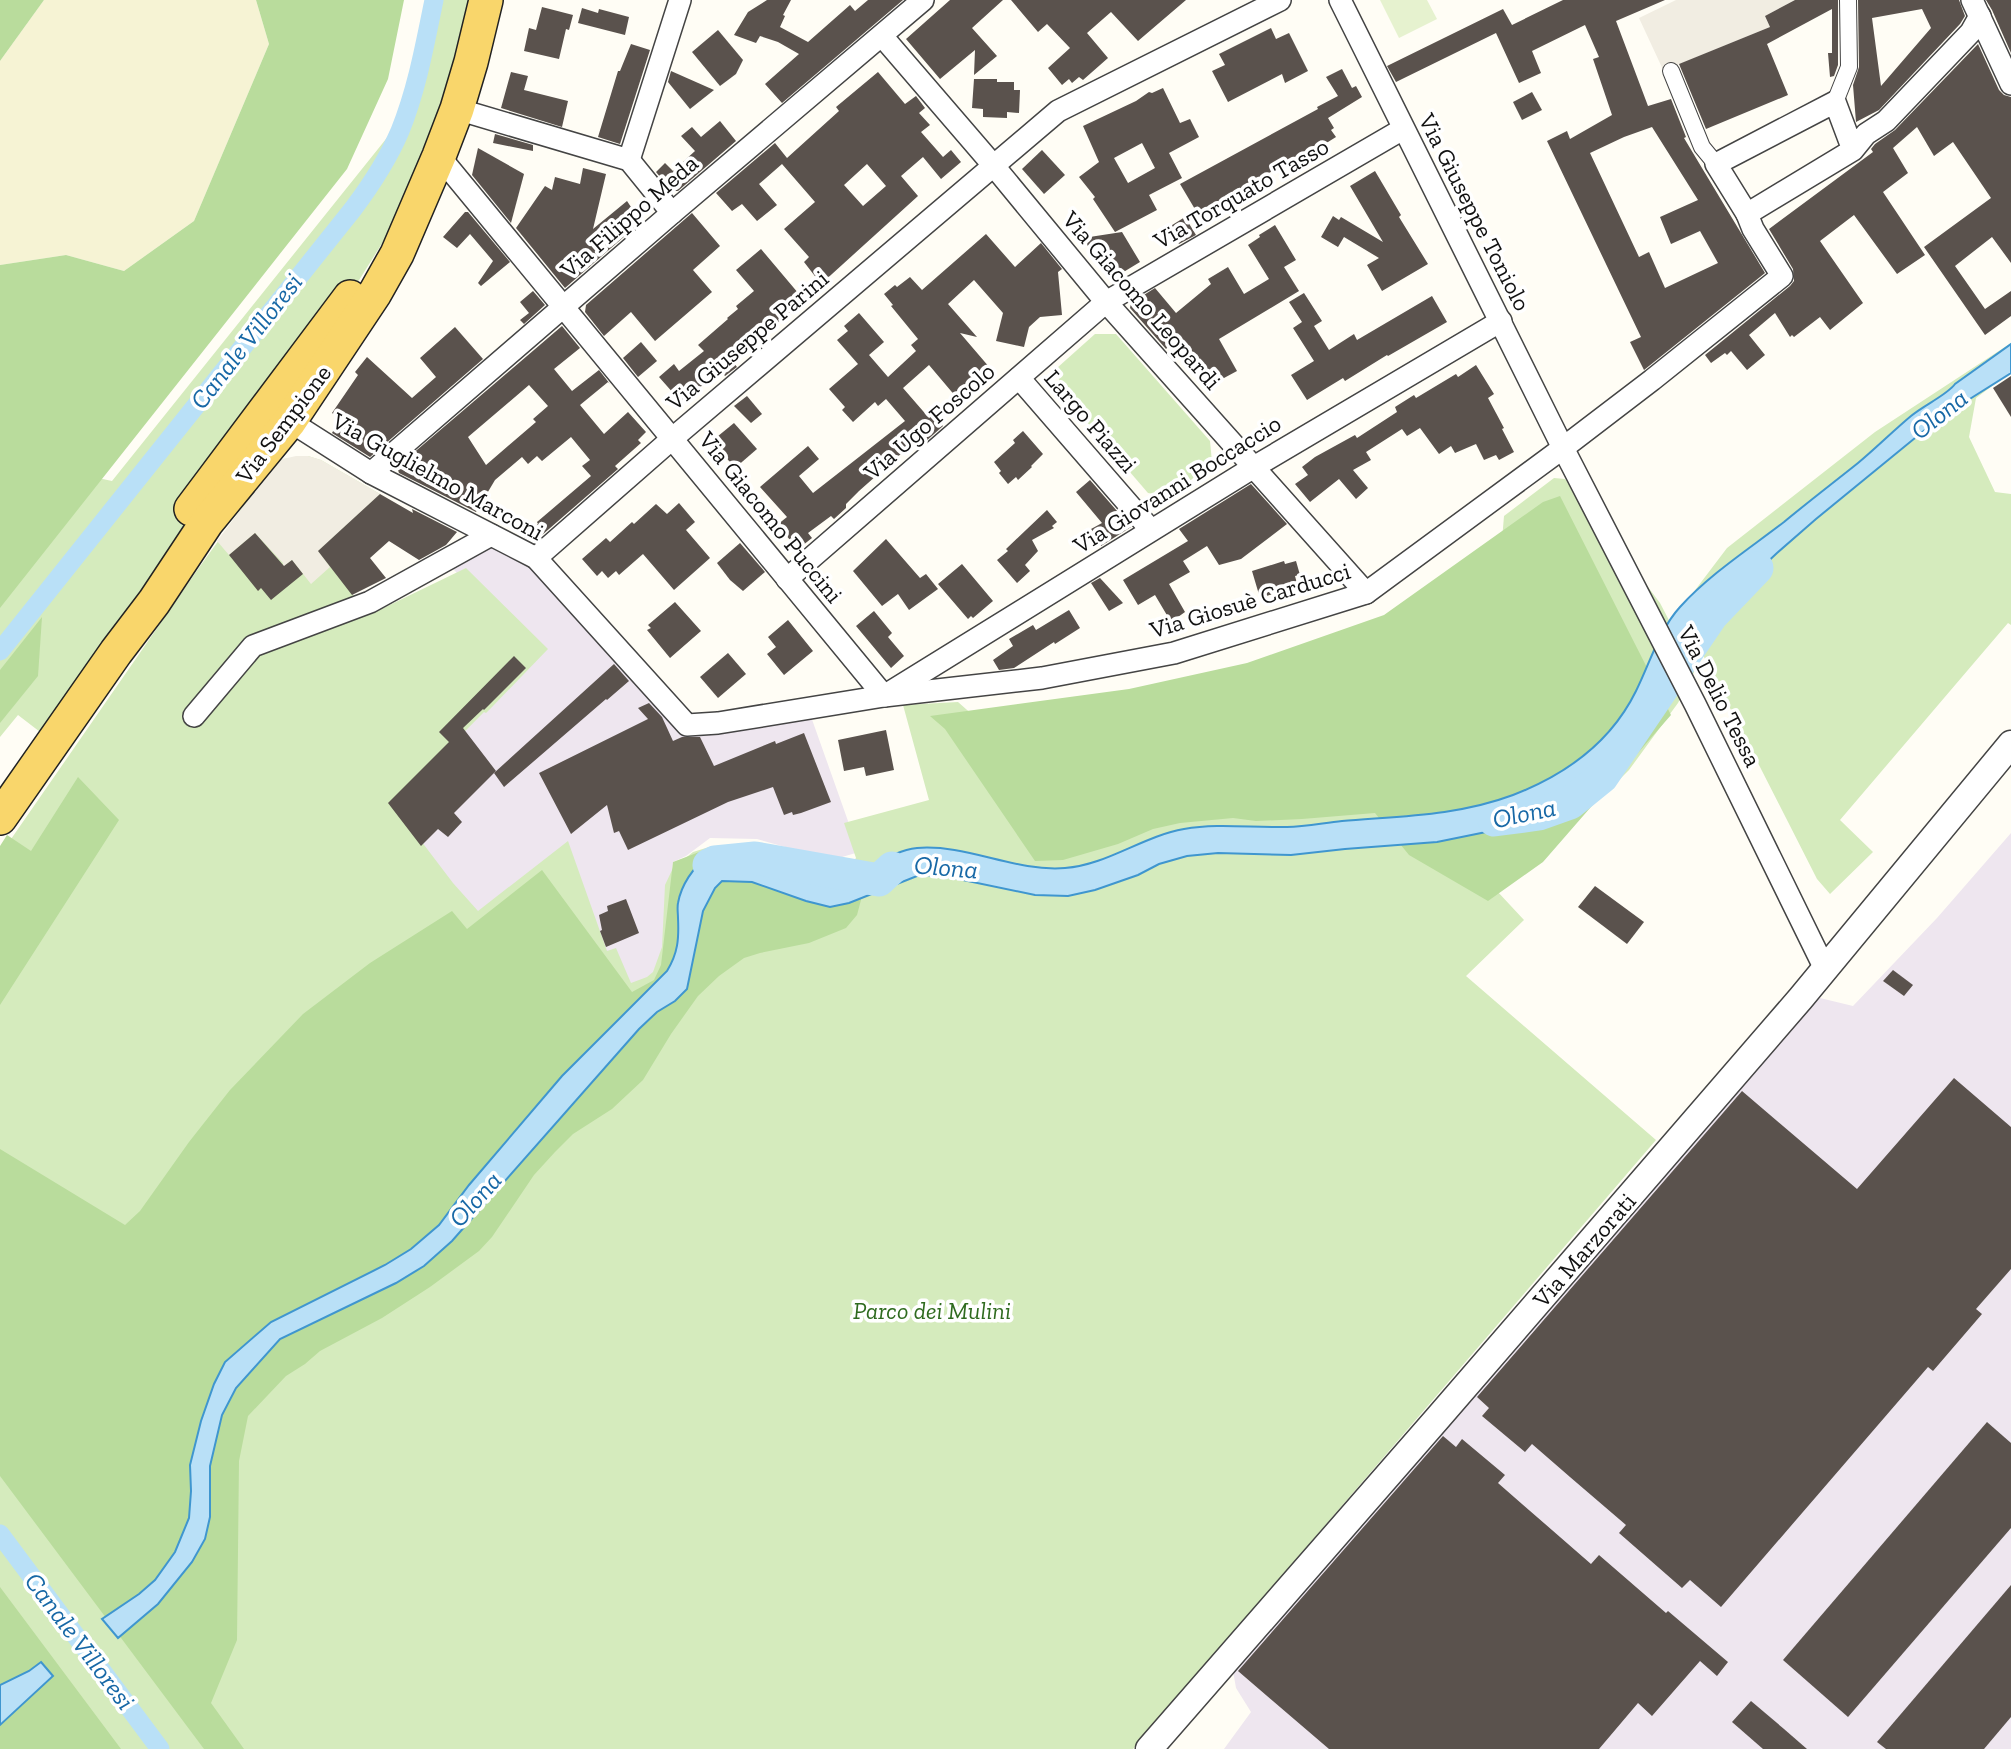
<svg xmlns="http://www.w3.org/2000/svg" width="2011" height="1749" font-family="'Zilla Slab',serif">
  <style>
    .industrial { fill: #eee6ef }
    .farmland { fill: #f6f3d4 }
    .green { fill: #d5ebbd }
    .forest { fill: #b9dc9c }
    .pitch { fill: #e6f2cf }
    .plaza { fill: #f1ede2 }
    .water { fill: #b9e0f7; stroke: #3f96cf; stroke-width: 2 }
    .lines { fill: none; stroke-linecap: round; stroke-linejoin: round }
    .canal { stroke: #b9e0f7; stroke-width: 19 }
    .river { stroke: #b9e0f7; stroke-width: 33 }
    .building { fill: #5a524d; fill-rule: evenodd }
    .pedestrian-casing { stroke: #444; stroke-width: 18 }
    .minor-casing { stroke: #444; stroke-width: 24 }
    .tertiary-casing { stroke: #444; stroke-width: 29 }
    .primary-casing { stroke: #222; stroke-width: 36 }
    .pedestrian { stroke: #fff; stroke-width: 16 }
    .minor { stroke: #fff; stroke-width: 21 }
    .tertiary { stroke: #fff; stroke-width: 26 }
    .primary { stroke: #f9d66b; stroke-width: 33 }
    .labels { text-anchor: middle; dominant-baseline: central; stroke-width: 7; stroke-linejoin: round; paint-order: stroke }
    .street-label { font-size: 24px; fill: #111; stroke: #fff }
    .park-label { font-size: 24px; font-style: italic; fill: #2f6b1f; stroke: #fff }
    .water-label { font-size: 26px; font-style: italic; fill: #1768a6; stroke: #fff }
  </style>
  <rect width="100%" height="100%" fill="#fffdf5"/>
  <g class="industrial">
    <path d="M499,543L536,561L687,728L809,711L859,852L832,860L757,839L710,838L686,856L673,862L661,965L654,980L632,992L467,929L361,802L522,638L453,569Z"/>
    <path d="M2011,833V1749H1224L1251,1712L1236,1688L1232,1665L1731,1082L1820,998L1853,1006L1937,918Z"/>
  </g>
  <path class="farmland" d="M44,0H256L269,44L194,221L124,271L66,255L0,265V61Z"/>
  <g class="green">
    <path d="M438,0H474L443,114L391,229L336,317L44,735L18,715L0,737V586L89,476L112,481L414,104Z"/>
    <path d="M1095,334H1116L1210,441L1212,462L1171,497L1148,493L1061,392L1057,368Z"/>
    <path d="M2011,343V372L1976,398L1969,437L1995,492L2011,494V625L2008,623L1840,820L1873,852L1830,894L1817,879L1703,655L1678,703L1629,770L1613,786L1582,812L1469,861L1524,920L1466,976L1656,1140L1133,1749H0V855L198,569L258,486L283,459L308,456L321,460L380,494L318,551L369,615L466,568L548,649L492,707L486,713L484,712L393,804L453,883L478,911L568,841L607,951L616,948L631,983L647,977L653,972L662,947L665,885L673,868L693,852L709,847L744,844L837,871L848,868L856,858L844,823L929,800L903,705L958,702L975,717L1117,697L1230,669L1392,618L1502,540L1504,516L1554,478L1565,479L1573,487L1660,603L1672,626L1677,614L1727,548L1875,432Z"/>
  </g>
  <g class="forest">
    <path d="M0,0H44L0,61Z"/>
    <path d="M256,0H404L388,79L347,169L0,608V265L66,255L124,271L194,221L269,44Z"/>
    <path d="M1560,496L1671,715L1543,862L1488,901L1409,855L1375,813L1302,819L1256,821L1233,818L1180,823L1153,829L1118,844L1063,860L1035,861L945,729L930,716L1129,689L1247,663L1384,615L1543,502Z"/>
    <path d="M42,617L38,676L0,723V670Z"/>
    <path d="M78,777L119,820L0,1005V846L7,835L31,851Z"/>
    <path d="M724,846H767L784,849L860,874L861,900L857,915L846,928L809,943L760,953L744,958L719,976L698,996L671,1034L643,1080L612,1109L573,1134L555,1152L534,1175L492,1237L479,1251L430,1287L382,1318L320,1351L305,1364L286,1376L248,1416L239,1461L237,1640L211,1703L244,1749H204L0,1476V1149L125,1225L140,1211L189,1142L230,1090L303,1014L370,963L452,911L467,929L542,870L632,992L654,980L661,965L673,862L707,849Z"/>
    <path d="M0,1587L121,1749H0V1725L12,1713L41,1662L29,1671L0,1685Z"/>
  </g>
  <path class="pitch" d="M1380,0H1427L1437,19L1399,38Z"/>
  <g class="plaza">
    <path d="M1676,0H1795L1765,16L1770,27L1675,66L1665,74L1639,18Z"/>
    <path d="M296,456H308L321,460L380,494L318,551L330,567L311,584L292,560L283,567V563L255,533L229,555L217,541L276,464L283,459Z"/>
  </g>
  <g class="water">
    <path d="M2011,344V373L1957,407L1926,429L1816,519L1777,553L1698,627L1680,650L1665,688L1657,702L1633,738L1612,762L1582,791L1552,808L1523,820L1491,831L1437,842L1345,849L1291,855L1218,853L1187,856L1159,864L1138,875L1095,890L1068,896L1035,895L939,875L917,876L849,903L830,907L806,901L752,882L722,881L715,888L703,911L687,989L675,1001L657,1012L639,1029L452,1241L424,1266L396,1283L280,1339L236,1388L222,1415L210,1466V1517L205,1539L192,1562L158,1604L118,1638L102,1619L139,1594L155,1580L175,1552L189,1518L191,1491L190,1465L201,1421L214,1384L225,1362L271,1322L385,1265L411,1249L439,1225L469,1185L562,1076L667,971C678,953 679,939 678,918C678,913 677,908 678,903C681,886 693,866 708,858C742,841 793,881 830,881C862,881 885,851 917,848C968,844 1014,872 1065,868C1107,865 1143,836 1184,829C1218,823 1252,828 1287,827C1305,827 1323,823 1342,821C1400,816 1457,816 1513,795C1565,775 1611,742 1636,691C1650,663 1659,630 1680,607C1710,574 1749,549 1784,522C1808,502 1833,483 1858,463C1876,448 1893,431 1911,416C1924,405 1947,395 1955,384Z"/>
    <path d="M41,1662L53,1676L0,1725V1685L29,1671Z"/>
  </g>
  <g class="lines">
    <g class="canal">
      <path d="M0,651L353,209C371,185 388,159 400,131C417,89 425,44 434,0"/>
      <path d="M0,1534L160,1749"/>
    </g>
    <g class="river">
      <path d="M1494,820L1539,814L1570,803L1602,777L1712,615L1757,568"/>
      <path d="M709,865L715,862L755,858L879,880L892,868"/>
    </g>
  </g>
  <g class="building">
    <path d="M767,0H791L783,15L785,16L780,27L808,42L850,5L855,11L868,0H903L782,103L765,84L799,54L778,42L760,36L756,43L734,35L748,12Z"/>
    <path d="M950,0H1003L972,28L997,56L974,75L975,50L940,79L906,39Z"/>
    <path d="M1011,0H1186L1138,41L1111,12L1087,33L1108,58L1083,80L1079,77L1072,83L1069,79L1062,85L1048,68L1070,48L1047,24L1038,32Z"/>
    <path d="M1563,0H1665L1616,21L1648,106L1671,99L1686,137L1684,138L1765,273L1644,370L1630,342L1641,337L1547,141L1567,131L1570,139L1612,115L1593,59L1599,57L1585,25L1532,51L1541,73L1519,83L1496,33L1396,82L1387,66L1503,9L1512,25ZM1652,127L1698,200L1660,217L1671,244L1700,231L1718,263L1665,288L1649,252L1639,257L1590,153L1624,137Z"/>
    <path d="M1795,0H1838V65L1834,76L1830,77L1828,53H1832V9L1767,44L1788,95L1706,129L1679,64L1770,27L1765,16Z"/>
    <path d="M1858,0H1959L1965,16L1960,24L1879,110L1856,122L1853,85L1859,67ZM1922,9L1931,28L1881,86L1872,18Z"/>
    <path d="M1986,0H2011V53L1992,10Z"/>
    <path d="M542,7L573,15L569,30L566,29L559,59L524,51L529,28L536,30Z"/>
    <path d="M582,8L598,13L599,9L629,17L625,35L578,23Z"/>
    <path d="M1271,28L1276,39L1289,33L1308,71L1285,83L1282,74L1228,102L1212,71L1225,65L1219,54Z"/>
    <path d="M718,30L743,60L736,74L720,86L692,52Z"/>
    <path d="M631,44L650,50L620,144L598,137L618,71H620Z"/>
    <path d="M1978,44L1999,90L2004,95L2011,97V263L1992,237L1955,266L1985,309L2011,291V316L1985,335L1924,247L1991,198L1953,142L1934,156L1917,127L1893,148L1908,173L1883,192L1925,255L1897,274L1854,215L1820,241L1863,303L1830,330L1820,317L1794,337L1792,335L1790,337L1775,313L1749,335L1765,355L1747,370L1731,351L1727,355L1725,353L1711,363L1705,355L1790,286L1794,281L1793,269L1769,229L1873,152L1871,149L1875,144L1895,130Z"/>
    <path d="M1342,69L1352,88L1356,86L1362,97L1328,118L1334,128L1331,130L1336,137L1320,147L1319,150L1296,165H1283L1226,198L1227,199L1199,216L1180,184L1318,109L1317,107L1338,96L1326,77Z"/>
    <path d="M671,71L714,90L690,109L668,82Z"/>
    <path d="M511,72L528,76L524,90L568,101L562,127L501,108Z"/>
    <path d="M878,72L905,104L916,96L925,108L919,113L930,125L921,132L943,157L951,150L961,162L941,179L923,157L901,176L918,196L821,284L804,262L809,257L784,229L815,202L782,164L759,184L777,205L757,221L742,204L732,211L716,193L775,143L787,158L839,111L836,107ZM867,164L886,186L863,206L844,185Z"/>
    <path d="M974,79H997V82H1014V90H1020L1019,113L1007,112V118L983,117V109L972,108Z"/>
    <path d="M1163,88L1180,123L1190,119L1199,137L1169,153L1182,178L1149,195L1157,210L1115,232L1093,199L1095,197L1079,177L1099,162L1083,126L1136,101L1149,92L1152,93ZM1142,143L1155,168L1128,183L1114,158Z"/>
    <path d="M1532,92L1542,110L1522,120L1513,102Z"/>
    <path d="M720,121L736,141L678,191H672L656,172L665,163L673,171L695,151L681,136L692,127L701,137Z"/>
    <path d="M495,134L533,145V151L493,143Z"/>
    <path d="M478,148L524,174L511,223L472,175Z"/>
    <path d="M1042,150L1065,175L1044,194L1022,169Z"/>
    <path d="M583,168L606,174L593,229L627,201L641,222L565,288L516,228L545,186L552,190L555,177L580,184Z"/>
    <path d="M1375,171L1401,215L1399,217L1428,264L1382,291L1367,265L1379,258L1344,237L1338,247L1321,237L1333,216L1339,220L1341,217L1383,242L1350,186Z"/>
    <path d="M465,212H468L510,262L481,286L478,283L493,261L470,234L457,248L443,237Z"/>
    <path d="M692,213L720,246L693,270L712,292L655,341L631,312L604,336L585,312L586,305Z"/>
    <path d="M1185,217L1196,235L1179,244L1169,227Z"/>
    <path d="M1275,225L1296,260L1284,267L1299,291L1219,339L1237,371L1211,385L1187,346L1178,354L1170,345L1166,349L1130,308L1131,303L1155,288L1176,313L1211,284L1208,279L1228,267L1244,294L1269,279L1248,245L1260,237L1259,235Z"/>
    <path d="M1122,232L1140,262L1112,279L1106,267L1102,269L1083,238Z"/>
    <path d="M986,234L1015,267L1041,243L1062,269L1058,272L1062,315L1040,317L1029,327L1024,347L996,341L1003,313L974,280L948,304L977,337L960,333L996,375L962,404L929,365L903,388L929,418L934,415L943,426L925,442L920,437L859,491L846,504V508L834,519L831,516L808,533L812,538L798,549L777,525L787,517L760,487L808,446L819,459L799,476L813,493L905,421L886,399L878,406L875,402L853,422L842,410L845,407L829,389L858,364L837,340L848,331L844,326L859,313L884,342L869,355L888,377L916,351L911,345L918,339L891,306L893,305L884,294L895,285L897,287L910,277L922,290Z"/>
    <path d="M761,249L804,300L733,362L737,367L725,376L720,370L682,403L659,377L674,364L679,371L704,351L698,345L728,319L727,318L738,309L736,306L754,291L736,270Z"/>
    <path d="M533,291L545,305L524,324L520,320L529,313L520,302Z"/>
    <path d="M1304,293L1322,321L1314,326L1329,350L1354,334L1357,340L1432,296L1447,322L1388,356L1387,355L1345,381L1343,378L1307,400L1291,375L1314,361L1293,328L1302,322L1289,302Z"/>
    <path d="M562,326L580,348L554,369L572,391L599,370L610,384L608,382L580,405L604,434L628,412L646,432L638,440L641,443L615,466L618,469L534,542L524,537L538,524L537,522L591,476L582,466L590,460L571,437L542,461L537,456L528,464L522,457L495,480L476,512L399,473L397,467ZM529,385L548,406L533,419L536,422L486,465L468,437Z"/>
    <path d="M455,327L483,359L370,457L332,433L340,418L332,413L358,375L355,372L367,357L412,398L436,377L420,358Z"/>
    <path d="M641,342L657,361L638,377L623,358Z"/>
    <path d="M1476,365L1494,394L1488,398L1504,428L1502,429L1514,452L1499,460L1496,455L1484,460L1476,444L1455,453L1451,446L1439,454L1420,428L1407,436L1402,429L1366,452L1371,460L1353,470L1368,488L1356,499L1339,479L1310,502L1295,484L1308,475L1302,467L1315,457L1355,435L1357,438L1397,412L1395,407L1414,395L1416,398L1456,374L1458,377Z"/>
    <path d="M2011,376V417L1993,388Z"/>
    <path d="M747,396L762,414L751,423L734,406Z"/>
    <path d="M734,423L757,449L735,468L712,441Z"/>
    <path d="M1023,431L1043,454L1031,466L1032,467L1018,480L1016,477L1008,484L999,473L1001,471L994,462L1015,443L1013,440Z"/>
    <path d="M1090,480L1131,527L1101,546L1091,529L1102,523L1076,492Z"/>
    <path d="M1251,484L1287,524L1241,559L1219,565L1207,546L1183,561L1190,572L1169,584L1185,612L1171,622L1155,595L1138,605L1123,580L1188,541L1179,529Z"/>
    <path d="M380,494L413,513L412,509L457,532L446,545L419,560L389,541L370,558L386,578L352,595L318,551Z"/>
    <path d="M679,503L695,522L686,530L710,558L674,590L643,554L619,575L616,571L608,578L602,571L597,576L582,559L606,538L610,542L632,522L634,524L656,504L667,514Z"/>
    <path d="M1047,510L1057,522L1052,526L1054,528L1032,540L1038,551L1025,565L1030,571L1017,583L997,560L1008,551L1006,549Z"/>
    <path d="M255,533L284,566L292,560L303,574L271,600L261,588L258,591L229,555Z"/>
    <path d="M886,539L920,578L926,574L938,589L909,610L898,594L882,606L853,571Z"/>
    <path d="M740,543L765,572L743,591L730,580L717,563Z"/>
    <path d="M1284,561L1285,564L1296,561L1300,575L1295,576L1299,591L1283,596L1282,591L1260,598L1252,571Z"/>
    <path d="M962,564L993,601L973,618L971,616L968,619L938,584Z"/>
    <path d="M1100,578L1123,603L1109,611L1091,583Z"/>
    <path d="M675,602L701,631L670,658L647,630L651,628L648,625Z"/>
    <path d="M1069,610L1080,628L1055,644L1054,642L1014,668L999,670L993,660L1013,646L1009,639L1033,625L1036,630Z"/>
    <path d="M874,611L892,633L888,637L904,656L891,668L856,626Z"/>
    <path d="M788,620L813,651L784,675L767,654L776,647L768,637Z"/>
    <path d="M728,653L746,674L718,698L700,677Z"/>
    <path d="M514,656L526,668L484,710L483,709L463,728L496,771L454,813L462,822L448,837L438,829L421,846L388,803L449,742L439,732Z"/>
    <path d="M614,664L629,681L607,700L606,699L504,787L494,773Z"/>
    <path d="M649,703L662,717L673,741L682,737H700L714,766L775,741L776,744L804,733L831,802L801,813L793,815L792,812L784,815L773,787L728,802L628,850L619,831L614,833L607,805L571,834L539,773L648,719L638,708Z"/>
    <path d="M886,730L894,770L866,776L864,767L844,771L838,740Z"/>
    <path d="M1595,886L1644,922L1627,944L1578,907Z"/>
    <path d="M626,899L639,933L606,947L600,931L602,930L599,915L608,911L607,906Z"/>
    <path d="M1893,970L1913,985L1904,996L1883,981Z"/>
    <path d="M1954,1078L2011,1127V1269L1976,1309L1982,1314L1933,1371L1928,1367L1721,1607L1690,1580L1682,1588L1619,1533L1626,1525L1570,1477L1532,1444L1525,1452L1482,1416L1489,1408L1477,1397L1742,1091L1857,1189Z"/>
    <path d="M1987,1422L2011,1443V1528L1848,1717L1783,1660Z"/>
    <path d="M1443,1436L1456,1447L1462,1439L1505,1475L1498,1483L1591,1564L1599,1555L1666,1613L1668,1611L1728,1662L1717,1676L1700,1661L1652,1716L1638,1703L1599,1749H1329L1238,1671Z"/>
    <path d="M2011,1585V1717L1984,1749H1886L1877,1742Z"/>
    <path d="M1751,1701L1784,1729L1807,1749H1763L1732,1722Z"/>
  </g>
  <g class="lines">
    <defs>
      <g id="pedestrian">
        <path d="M1671,71L1702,147L1716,164"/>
        <path d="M1835,102L1849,67L1848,0"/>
      </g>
      <g id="minor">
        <path d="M1340,0L1563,448L1695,704L1825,969"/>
        <path d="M1972,0L2011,84"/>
        <path d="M882,36L993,165L1106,302L1366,593"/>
        <path d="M457,109L629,160L672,213"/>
        <path d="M1853,150L1835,102L1716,164L1747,214L1853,150L1866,134L1886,121L1971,32L1980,16"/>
        <path d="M439,156L884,696L1254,467L1501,321"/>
        <path d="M629,160L680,0"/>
        <path d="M1019,378L1151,530"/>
        <path d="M280,415L371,473L536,558L687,725L718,723L884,696L1042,678L1174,653L1366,593L1563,448L1652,380L1782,276L1753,229L1747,214"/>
        <path d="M371,473L672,213L923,0"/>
        <path d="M536,558L673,438L1058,111L1280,0"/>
        <path d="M787,579L1106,302L1403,129"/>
        <path d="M194,716L253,646L370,602L491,535"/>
      </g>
      <path id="tertiary" d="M1149,1749L1437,1419L1801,998L2011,744"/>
      <g id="primary">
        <path d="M191,509L350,297"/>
        <path d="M0,818L116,652L154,602L207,522L289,422L375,293L397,254L439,156L457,109L471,62L486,0"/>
      </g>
    </defs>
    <use href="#pedestrian" class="pedestrian-casing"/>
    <use href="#minor" class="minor-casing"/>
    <use href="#tertiary" class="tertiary-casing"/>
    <use href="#primary" class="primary-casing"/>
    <use href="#pedestrian" class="pedestrian"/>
    <use href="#minor" class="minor"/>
    <use href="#tertiary" class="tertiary"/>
    <use href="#primary" class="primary"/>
  </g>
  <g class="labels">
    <g class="street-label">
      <text transform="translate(1241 193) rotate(-30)">Via Torquato Tasso</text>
      <text transform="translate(1475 212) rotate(63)">Via Giuseppe Toniolo</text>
      <text transform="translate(629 216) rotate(-41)">Via Filippo Meda</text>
      <text transform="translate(1142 300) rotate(49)">Via Giacomo Leopardi</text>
      <text transform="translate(747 340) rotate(-40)">Via Giuseppe Parini</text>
      <text transform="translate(929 421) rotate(-41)">Via Ugo Foscolo</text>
      <text transform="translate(1091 421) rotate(49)">Largo Piazzi</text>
      <text transform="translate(283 424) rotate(-53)">Via Sempione</text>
      <text transform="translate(438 476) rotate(29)">Via Guglielmo Marconi</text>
      <text transform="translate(1177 484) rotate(-32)">Via Giovanni Boccaccio</text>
      <text transform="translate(771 517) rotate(51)">Via Giacomo Puccini</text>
      <text transform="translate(1250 600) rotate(-17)">Via Giosuè Carducci</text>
      <text transform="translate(1720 696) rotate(63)">Via Delio Tessa</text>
      <text transform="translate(1584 1250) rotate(-49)">Via Marzorati</text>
    </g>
    <g class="park-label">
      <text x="932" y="1310">Parco dei Mulini</text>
    </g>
    <g class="water-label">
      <text transform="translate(246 341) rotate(-52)">Canale Villoresi</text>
      <text transform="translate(1939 414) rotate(-38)">Olona</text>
      <text transform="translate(1524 813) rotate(-12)">Olona</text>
      <text transform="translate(946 867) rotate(5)">Olona</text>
      <text transform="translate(475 1199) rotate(-48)">Olona</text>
      <text transform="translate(80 1641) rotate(53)">Canale Villoresi</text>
    </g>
  </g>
</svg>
